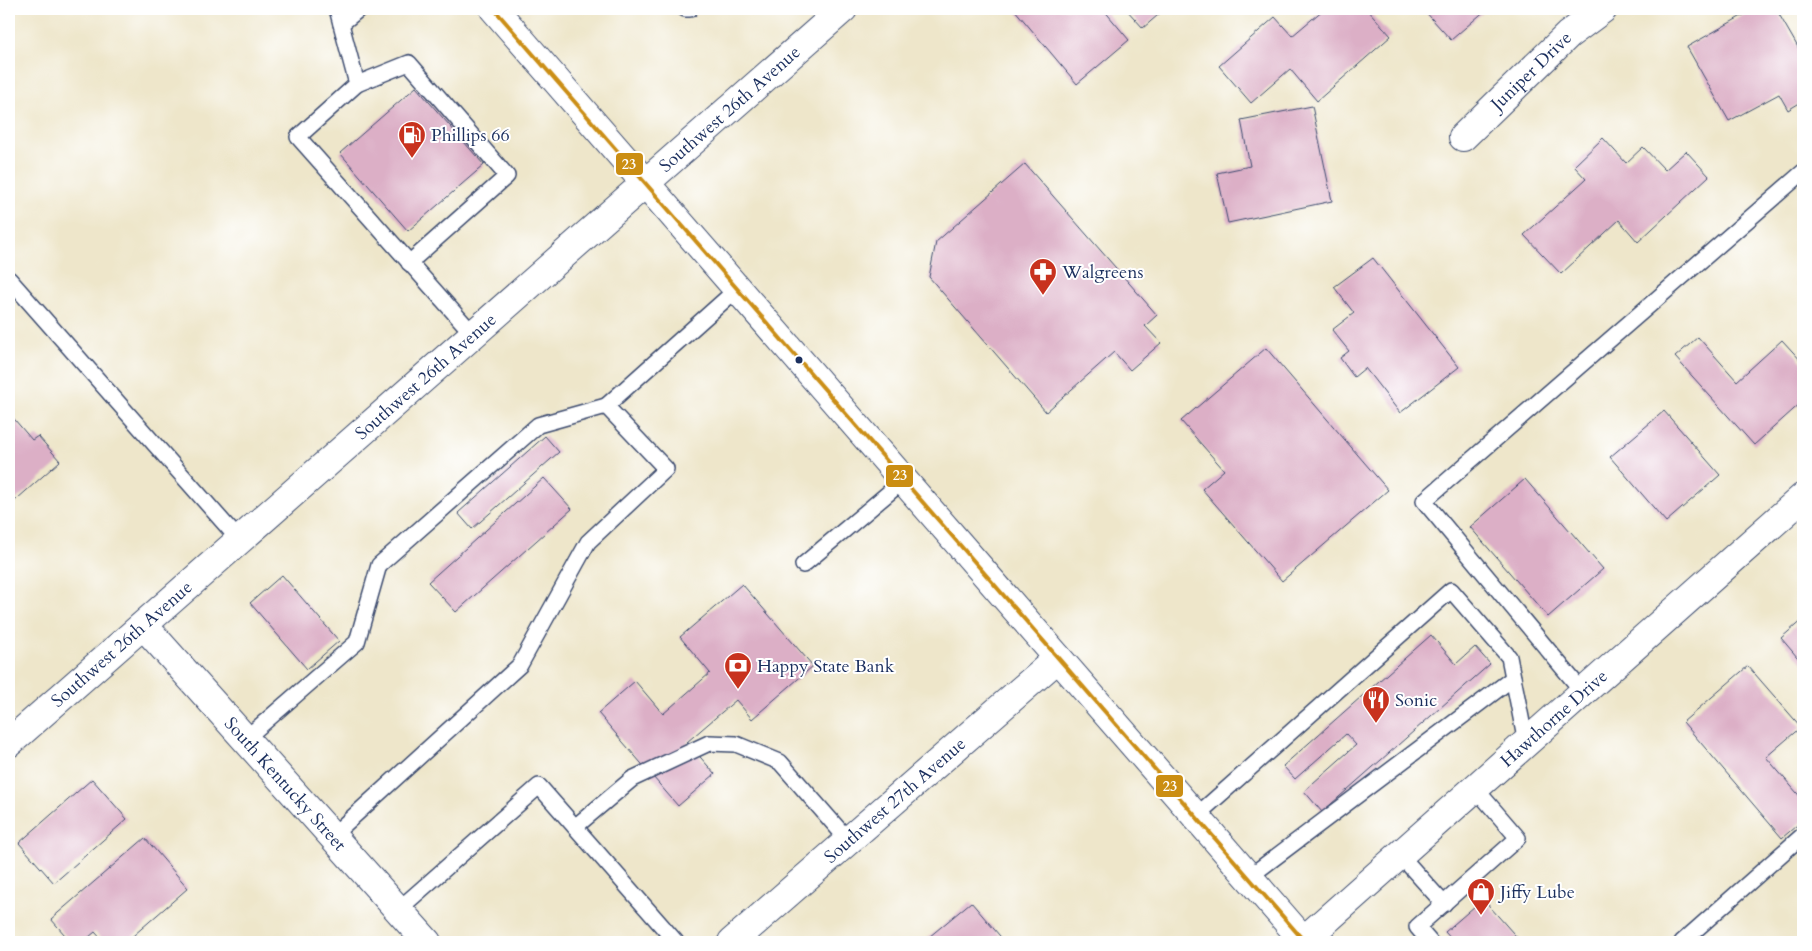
<svg xmlns="http://www.w3.org/2000/svg" width="1812" height="951" font-family="Cardo,serif">
  <style>
    .building { fill: #dcafc6 }
    .lines { fill: none; stroke-linecap: round; stroke-linejoin: round }
    .lane-casing { stroke: #3b4a6e; stroke-width: 18 }
    .street-casing { stroke: #3b4a6e; stroke-width: 30 }
    .secondary-casing { stroke: #3b4a6e; stroke-width: 30 }
    .lane { stroke: #fff; stroke-width: 15 }
    .street { stroke: #fff; stroke-width: 28 }
    .secondary { stroke: #fff; stroke-width: 28 }
    .bus-1-casing { stroke: #fff; stroke-width: 8 }
    .bus-1 { stroke: #cb8e13; stroke-width: 4 }
    .bus-dot { fill: #1b2f5e; stroke: #fff; stroke-width: 2 }
    .labels { text-anchor: middle; dominant-baseline: central; stroke-width: 4; stroke-linejoin: round; paint-order: stroke }
    .street-label { font-size: 18px; fill: #1b2f5e; stroke: #fff }
    .poi-label { font-size: 18px; fill: #1b2f5e; stroke: #fff; text-anchor: start }
    .line-badge { stroke: #fff; stroke-width: 2 }
    .badge-label { font-size: 14px; text-anchor: middle; font-weight: bold; fill: #fff }
  </style>
  <rect width="100%" height="100%" fill="#fff"/>
  <filter id="ink" filterUnits="userSpaceOnUse"><feTurbulence type="fractalNoise" baseFrequency=".02" numOctaves="2"/><feDisplacementMap in="SourceGraphic" scale="10" xChannelSelector="R" yChannelSelector="G"/><feConvolveMatrix kernelMatrix="1 2 1 2 8 2 1 2 1" color-interpolation-filters="sRGB"/></filter>
  <filter id="wash" filterUnits="userSpaceOnUse"><feTurbulence type="fractalNoise" baseFrequency=".0096" numOctaves="4" result="noise"/><feDisplacementMap in="SourceGraphic" scale="20" xChannelSelector="R" yChannelSelector="G"/><feGaussianBlur stdDeviation="1.12" result="paint"/><feColorMatrix in="noise" values="0 0 0 0 0 0 0 0 0 0 0 0 0 0 0 0 0 1.4 0 .05"/><feComposite in="paint" operator="in"/></filter>
  <g filter="url(#wash)">
    <rect width="100%" height="100%" fill="#eee6ca"/>
    <g id="blocks">
      <g class="building">
        <path d="M1014,9H1103L1129,40L1077,84Z"/>
        <path d="M1126,9H1165L1143,28Z"/>
        <path d="M1324,9H1367L1391,36L1317,101L1290,69L1251,103L1219,66L1275,17L1292,36Z"/>
        <path d="M1423,9H1487L1451,40Z"/>
        <path d="M1754,9H1776L1803,56V101L1788,110L1779,94L1729,121L1687,47Z"/>
        <path d="M416,87L484,165L408,231L340,153Z"/>
        <path d="M1312,106L1332,201L1228,223L1217,173L1250,166L1241,120Z"/>
        <path d="M1603,138L1626,163L1643,147L1665,170L1686,151L1709,176L1638,242L1619,220L1561,274L1524,235L1586,179L1574,166Z"/>
        <path d="M1025,164L1157,315L1145,326L1161,343L1130,370L1114,352L1046,412L929,277L936,242Z"/>
        <path d="M1373,258L1459,367L1400,413L1365,368L1354,377L1340,358L1349,351L1332,330L1354,313L1334,287Z"/>
        <path d="M1698,337L1737,381L1782,340L1803,363V401L1754,445L1675,357Z"/>
        <path d="M1266,348L1388,490L1282,581L1202,489L1224,470L1181,421Z"/>
        <path d="M1664,411L1720,475L1666,522L1610,457Z"/>
        <path d="M9,413L32,440L38,436L60,461L9,506Z"/>
        <path d="M545,436L559,452L472,529L458,513Z"/>
        <path d="M544,478L572,509L456,612L428,582Z"/>
        <path d="M1525,479L1603,569L1548,617L1470,527Z"/>
        <path d="M282,575L339,641L307,669L250,603Z"/>
        <path d="M742,584L813,666L752,719L736,700L687,742L715,774L678,806L598,713L635,681L663,714L710,673L680,637Z"/>
        <path d="M1803,619V664L1781,638Z"/>
        <path d="M1431,635L1456,664L1475,647L1490,664L1322,812L1304,791L1356,745L1346,734L1295,779L1283,766Z"/>
        <path d="M1748,666L1801,727L1766,757L1803,800V820L1782,838L1683,722Z"/>
        <path d="M92,779L127,819L54,883L19,843Z"/>
        <path d="M145,838L188,888L126,942H104L95,932L83,942H71L51,919Z"/>
        <path d="M1483,899L1521,942H1454L1445,932Z"/>
        <path d="M971,902L1005,942H923Z"/>
      </g>
    </g>
  </g>
  <g filter="url(#ink)">
    <use href="#blocks" fill-opacity="0" stroke="#3b4a6e" stroke-width="1"/>
    <g class="lines">
      <defs>
        <g id="lane">
          <path d="M337,9L357,84L298,137L473,334"/>
          <path d="M685,9H690"/>
          <path d="M341,24L359,9"/>
          <path d="M357,84L409,63L507,176L409,263"/>
          <path d="M9,279L240,541"/>
          <path d="M803,565L904,480"/>
          <path d="M1583,692L1424,501L1803,172"/>
          <path d="M245,739L357,642L379,565L538,425L606,406"/>
          <path d="M1196,816L1451,590L1509,657L1526,743"/>
          <path d="M575,827L632,779L709,743L736,744L780,762L848,840"/>
          <path d="M332,836L520,665L588,542L666,469L606,406L737,289"/>
          <path d="M1400,855L1444,904"/>
          <path d="M1249,877L1513,678"/>
          <path d="M398,910L539,786L676,942"/>
          <path d="M1430,942L1417,927L1518,838L1475,788"/>
          <path d="M1682,942L1803,835"/>
        </g>
        <g id="street">
          <path id="s1" d="M1463,137L1568,35L1603,9"/>
          <path id="s2" d="M144,626L427,942"/>
          <path id="s3" d="M1304,940L1803,497"/>
          <path id="s4" d="M732,942L1058,658"/>
        </g>
        <g id="secondary">
          <path d="M494,9L1305,942"/>
          <path id="s5" d="M9,743L843,9"/>
        </g>
      </defs>
      <use href="#lane" class="lane-casing"/>
      <use href="#street" class="street-casing"/>
      <use href="#secondary" class="secondary-casing"/>
      <use href="#lane" class="lane"/>
      <use href="#street" class="street"/>
      <use href="#secondary" class="secondary"/>
      <defs>
        <path id="bus-1" d="M494,9L1305,942"/>
      </defs>
      <use href="#bus-1" class="bus-1-casing"/>
      <use href="#bus-1" class="bus-1"/>
    </g>
  </g>
  <defs>
    <symbol id="fuel-pin" viewBox="-11 -11 22 30"><path d="M0 17L-7.5 6A9.5 9.5 0 1 1 7.5 6Z" fill="#c8321e" stroke="#fff"/><path d="M-5.5-6h7V0h2V4h1.3V-2.5L3-4.5l.8-.8L6-3V5H2.5V1h-1V6h-7ZM-4.2-4.7v3.2H.2V-4.7Z" fill="#fff"/></symbol>
    <symbol id="pharmacy-pin" viewBox="-11 -11 22 30"><path d="M0 17L-7.5 6A9.5 9.5 0 1 1 7.5 6Z" fill="#c8321e" stroke="#fff"/><path d="M-2-6h4v4h4v4h-4v4h-4v-4h-4v-4h4Z" fill="#fff"/></symbol>
    <symbol id="bank-pin" viewBox="-11 -11 22 30"><path d="M0 17L-7.5 6A9.5 9.5 0 1 1 7.5 6Z" fill="#c8321e" stroke="#fff"/><path d="M-6-4H6V4H-6ZM0-2.3a2.3 2.3 0 1 0 0 4.6a2.3 2.3 0 1 0 0-4.6Z" fill="#fff"/></symbol>
    <symbol id="restaurant-pin" viewBox="-11 -11 22 30"><path d="M0 17L-7.5 6A9.5 9.5 0 1 1 7.5 6Z" fill="#c8321e" stroke="#fff"/><path d="M-5-6h1v4h1v-4h1v4h1v-4h1v5L-1.5 .5V6h-2V.5L-5-1ZM5-6V6H3V1.5H1.5Q1.5-4 5-6Z" fill="#fff"/></symbol>
    <symbol id="shop-pin" viewBox="-11 -11 22 30"><path d="M0 17L-7.5 6A9.5 9.5 0 1 1 7.5 6Z" fill="#c8321e" stroke="#fff"/><path d="M-5-2.5h2.3a2.7 3.5 0 0 1 5.4 0H5L5.5 6h-11ZM-1.5-2.5h3a1.5 2.3 0 0 0-3 0Z" fill="#fff"/></symbol>
  </defs>
  <g fill-rule="evenodd">
    <use href="#fuel-pin" x="396" y="119" width="32" height="43"/>
    <use href="#pharmacy-pin" x="1027" y="256" width="32" height="43"/>
    <use href="#bank-pin" x="722" y="650" width="32" height="43"/>
    <use href="#restaurant-pin" x="1360" y="684" width="32" height="43"/>
    <use href="#shop-pin" x="1465" y="876" width="32" height="43"/>
  </g>
  <circle class="bus-dot" cx="799" cy="360" r="4.5"/>
  <g class="labels">
    <g class="street-label">
      <text stroke="none"><textPath href="#s1" startOffset="95">Juniper Drive</textPath></text>
      <text stroke="none"><textPath href="#s5" startOffset="960">Southwest 26th Avenue</textPath></text>
      <text stroke="none"><textPath href="#s5" startOffset="555">Southwest 26th Avenue</textPath></text>
      <text stroke="none"><textPath href="#s5" startOffset="150">Southwest 26th Avenue</textPath></text>
      <text stroke="none"><textPath href="#s3" startOffset="334">Hawthorne Drive</textPath></text>
      <text stroke="none"><textPath href="#s2" startOffset="212">South Kentucky Street</textPath></text>
      <text stroke="none"><textPath href="#s4" startOffset="216">Southwest 27th Avenue</textPath></text>
    </g>
    <g class="poi-label">
      <text x="431" y="135">Phillips 66</text>
      <text x="1062" y="272">Walgreens</text>
      <text x="757" y="666">Happy State Bank</text>
      <text x="1395" y="700">Sonic</text>
      <text x="1500" y="892">Jiffy Lube</text>
    </g>
  </g>
  <g class="line-badge">
    <rect x="615" y="152" width="29" height="24" rx="5" fill="#cb8e13"/>
    <rect x="885" y="464" width="29" height="24" rx="5" fill="#cb8e13"/>
    <rect x="1155" y="774" width="29" height="24" rx="5" fill="#cb8e13"/>
  </g>
  <g class="badge-label">
    <text x="629" y="169">23</text>
    <text x="900" y="480">23</text>
    <text x="1170" y="791">23</text>
  </g>
  <rect width="1812" height="951" fill="none" stroke="#fff" stroke-width="30"/>
</svg>
